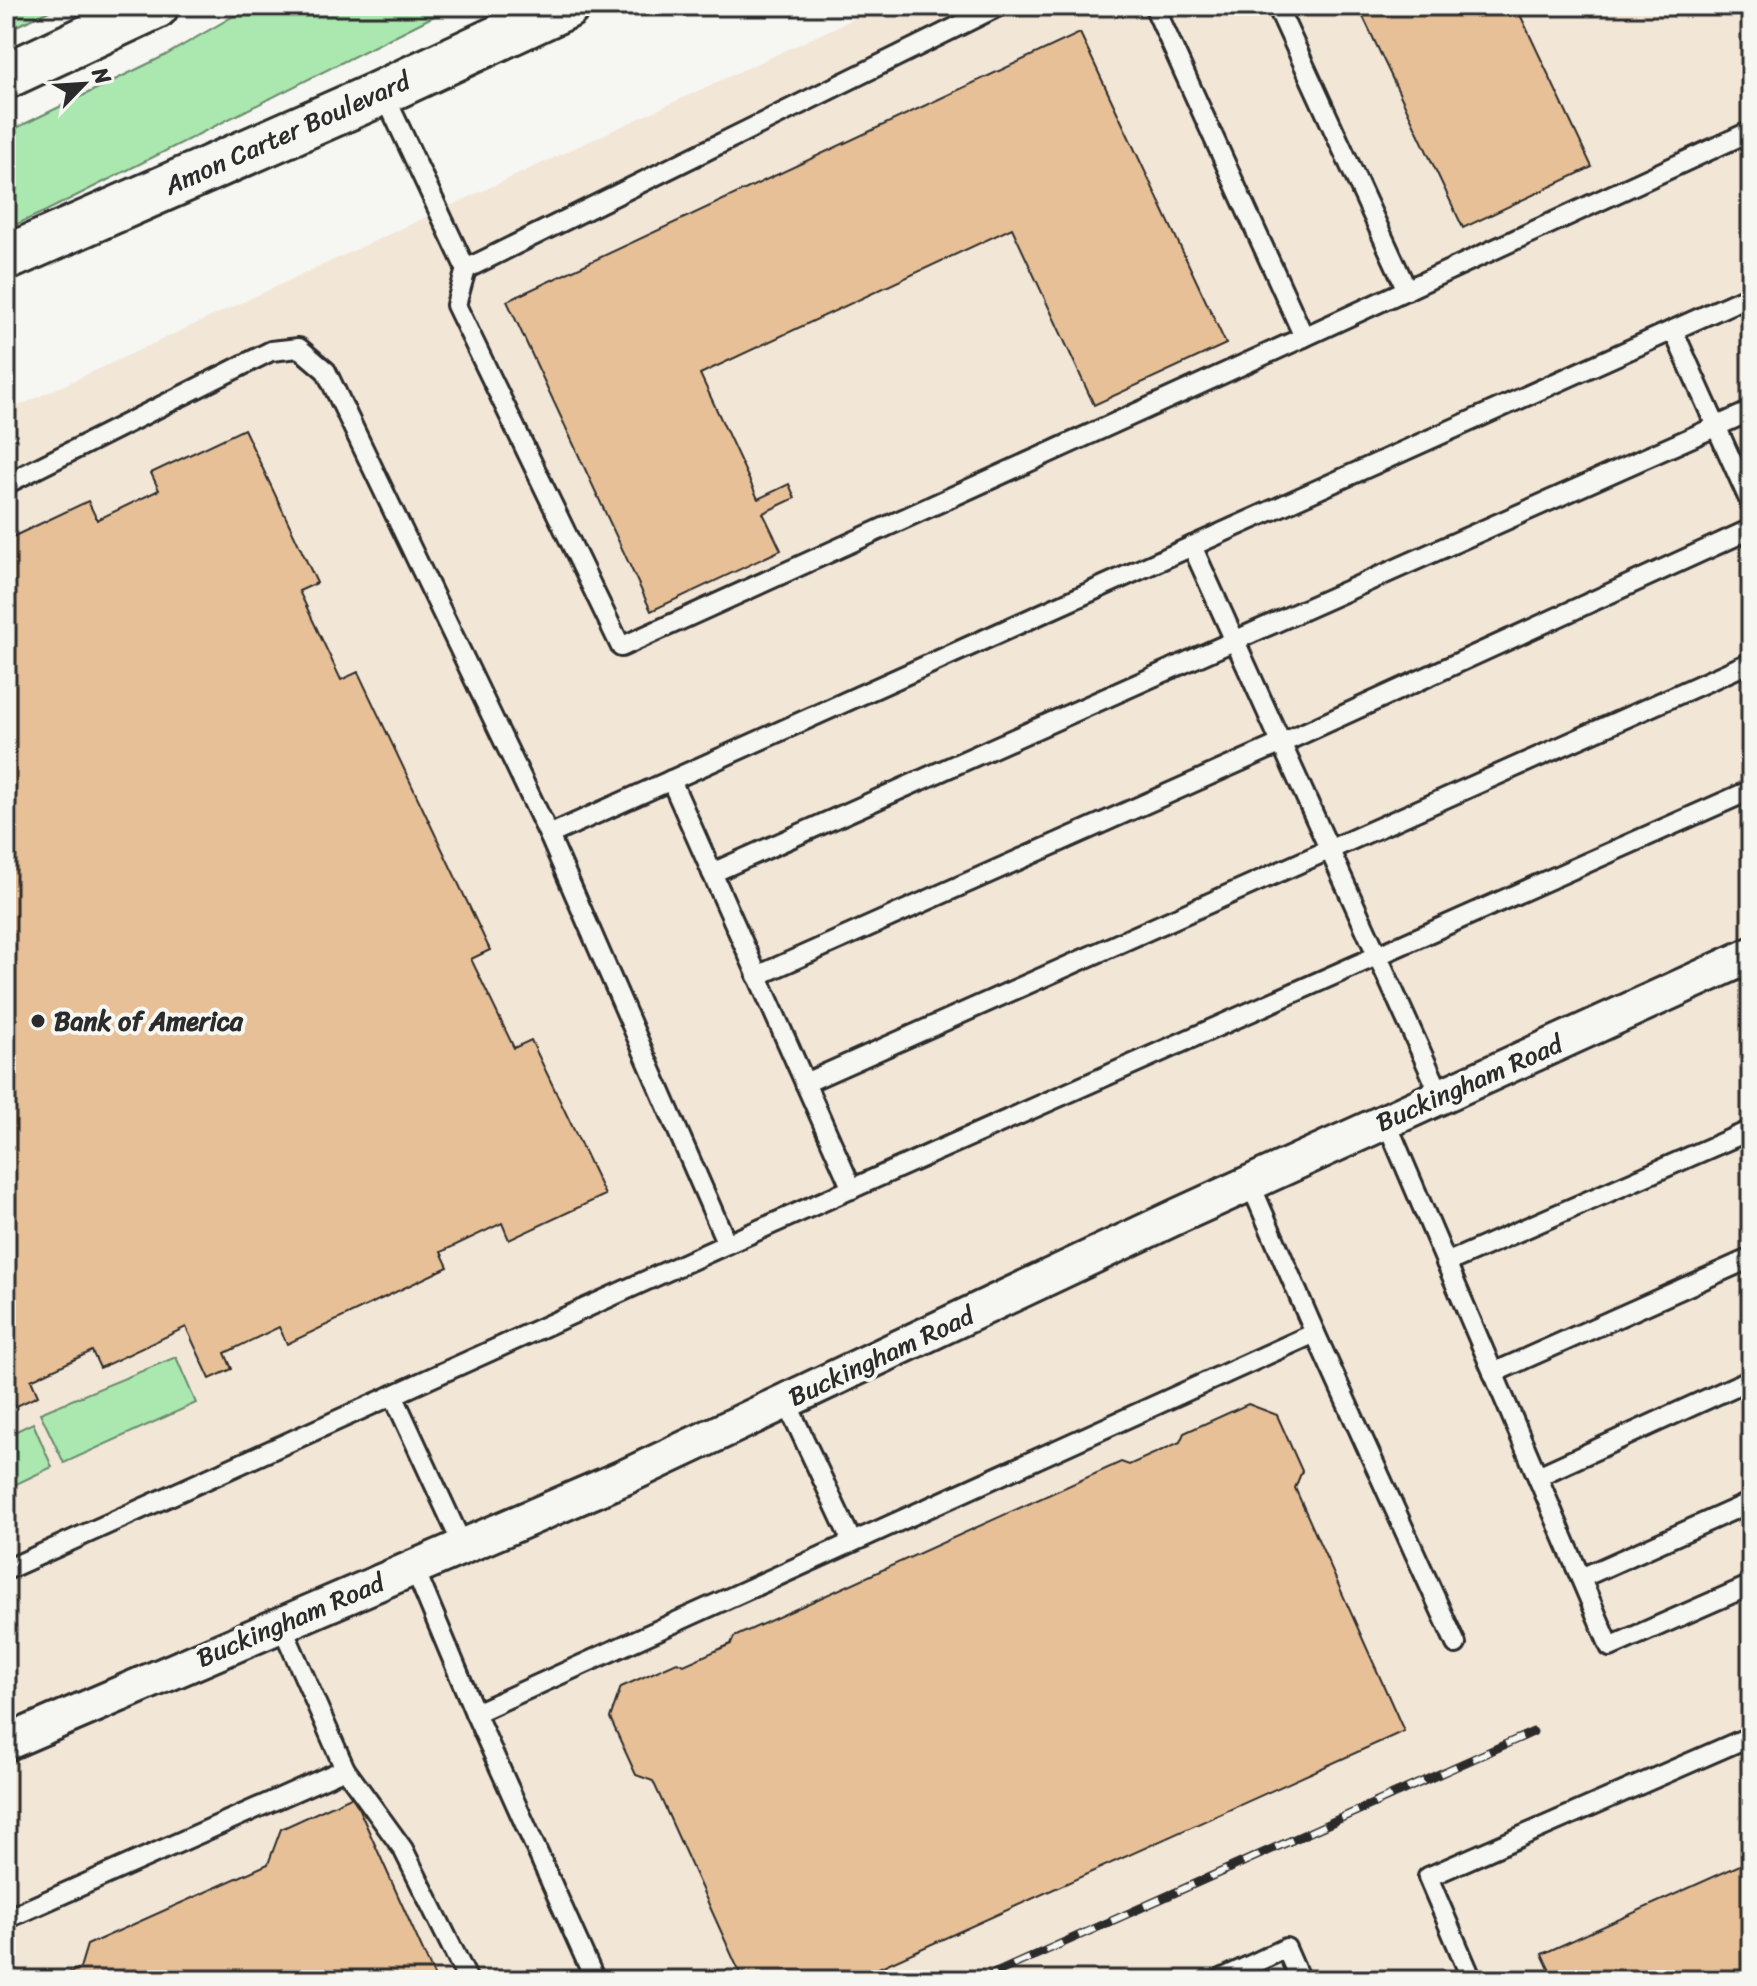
<svg xmlns="http://www.w3.org/2000/svg" width="1757" height="1986" font-family="Sriracha,sans-serif">
  <style>
    .built { fill: #f2e6d7 }
    .green { fill: #abe8af; stroke: #6b8a6d; stroke-width: 2 }
    .building { fill: #e7c097; stroke: #2b2b2b; stroke-width: 2 }
    .lines { fill: none; stroke-linecap: round; stroke-linejoin: round }
    .service-casing { stroke: #2b2b2b; stroke-width: 24 }
    .minor-casing { stroke: #2b2b2b; stroke-width: 40 }
    .tertiary-casing { stroke: #2b2b2b; stroke-width: 50 }
    .service { stroke: #f6f6f2; stroke-width: 18 }
    .minor { stroke: #f6f6f2; stroke-width: 34 }
    .tertiary { stroke: #f6f6f2; stroke-width: 44 }
    .rail-casing { stroke: #2b2b2b; stroke-width: 9 }
    .rail { stroke: #f6f6f2; stroke-width: 6; stroke-dasharray: 18; stroke-linecap: butt }
    .poi-dot { fill: #2b2b2b; stroke: #f6f6f2; stroke-width: 3 }
    .labels { text-anchor: middle; dominant-baseline: central; stroke-width: 8; stroke-linejoin: round; paint-order: stroke }
    .street-label { font-size: 26px; fill: #2b2b2b; stroke: #f6f6f2 }
    .poi-label { font-size: 26px; font-weight: bold; fill: #2b2b2b; stroke: #f6f6f2; text-anchor: start }
  </style>
  <rect width="100%" height="100%" fill="#f6f6f2"/>
  <filter id="ink" filterUnits="userSpaceOnUse"><feTurbulence type="fractalNoise" baseFrequency=".0125" numOctaves="2"/><feDisplacementMap in="SourceGraphic" scale="16" xChannelSelector="R" yChannelSelector="G"/><feConvolveMatrix kernelMatrix="1 2 1 2 8 2 1 2 1" color-interpolation-filters="sRGB"/></filter>
  <g filter="url(#ink)">
    <path class="built" d="M881,6H1751V1980H6V412Z"/>
    <g class="green">
      <path d="M6,6H60L6,31Z"/>
      <path d="M251,6H454L46,211L6,229V133L164,56Z"/>
      <path d="M176,1357L196,1403L64,1463L40,1413Z"/>
      <path d="M33,1423L52,1467L6,1489V1436Z"/>
    </g>
    <g class="building">
      <path d="M1358,6H1516L1592,167L1463,228Z"/>
      <path d="M1080,33L1226,344L1094,405L1012,228L700,374L758,499L789,484L795,498L763,513L781,550L651,611L507,301Z"/>
      <path d="M244,429L317,583L299,591L341,680L358,672L490,950L471,959L514,1048L531,1040L605,1195L509,1240L502,1223L441,1252L448,1267L287,1344L279,1327L225,1353L232,1369L210,1379L186,1327L100,1368L92,1351L31,1380L38,1396L6,1411V540L88,501L97,520L159,490L151,473Z"/>
      <path d="M1248,1404L1277,1415L1302,1471L1295,1488L1404,1731L852,1980H743L653,1781L636,1775L610,1718L621,1687L677,1662L684,1665L731,1644L734,1637L1121,1462L1129,1465L1180,1442L1184,1433Z"/>
      <path d="M353,1796L436,1980H54L80,1968L87,1945L268,1864L281,1829Z"/>
      <path d="M1751,1860V1980H1554L1542,1954Z"/>
    </g>
    <g class="lines">
      <defs>
        <g id="service">
          <path d="M1154,6L1304,337"/>
          <path d="M1277,6L1407,290"/>
          <path d="M383,92L466,269L456,305L621,647L1304,337L1751,131"/>
          <path d="M466,269L999,6"/>
          <path d="M1673,330L1751,504"/>
          <path d="M6,484L271,351L299,348L326,371L549,835"/>
          <path d="M1192,546L1441,1096"/>
          <path d="M671,780L852,1189"/>
          <path d="M712,873L1751,411"/>
          <path d="M757,976L1282,743L1751,529"/>
          <path d="M805,1083L1751,662"/>
          <path d="M1386,1121L1610,1647L1751,1585"/>
          <path d="M727,1244L1751,790"/>
          <path d="M1446,1263L1751,1130"/>
          <path d="M1315,1333L1456,1644"/>
          <path d="M1493,1373L1751,1258"/>
          <path d="M393,1395L463,1546"/>
          <path d="M786,1401L852,1542"/>
          <path d="M1538,1476L1751,1379"/>
          <path d="M414,1567L475,1713L1315,1333L1250,1183"/>
          <path d="M6,1570L727,1244L549,835L1751,295"/>
          <path d="M1581,1578L1751,1502"/>
          <path d="M475,1713L595,1980"/>
          <path d="M345,1769L403,1849L468,1980"/>
          <path d="M6,1919L345,1769L281,1624"/>
          <path d="M1219,1980L1286,1948L1300,1980"/>
          <path d="M1472,1980L1428,1877L1751,1736"/>
        </g>
        <path id="minor" d="M6,1743L625,1477L1180,1215L1751,955"/>
        <g id="tertiary">
          <path d="M6,76L156,6"/>
          <path d="M6,258L372,97L567,6"/>
        </g>
      </defs>
      <use href="#service" class="service-casing"/>
      <use href="#minor" class="minor-casing"/>
      <use href="#tertiary" class="tertiary-casing"/>
      <use href="#service" class="service"/>
      <use href="#minor" class="minor"/>
      <use href="#tertiary" class="tertiary"/>
      <defs>
        <path id="rail" d="M980,1980L1533,1732"/>
      </defs>
      <use href="#rail" class="rail-casing"/>
      <use href="#rail" class="rail"/>
    </g>
  </g>
  <circle class="poi-dot" cx="38" cy="1021" r="8"/>
  <g class="labels">
    <g class="street-label">
      <text transform="translate(287 133) rotate(-24)">Amon Carter Boulevard</text>
      <text transform="translate(1469 1083) rotate(-24)">Buckingham Road</text>
      <text transform="translate(881 1356) rotate(-25)">Buckingham Road</text>
      <text transform="translate(290 1620) rotate(-23)">Buckingham Road</text>
    </g>
    <g class="poi-label">
      <text x="54" y="1021">Bank of America</text>
    </g>
  </g>
  <rect width="1757" height="1986" fill="none" stroke="#f6f6f2" stroke-width="32"/>
  <rect x="16" y="16" width="1725" height="1954" fill="none" stroke="#2b2b2b" stroke-width="3" filter="url(#ink)"/>
  <g transform="translate(84 84) rotate(65)" stroke="#f6f6f2" stroke-width="6" paint-order="stroke">
  <path d="M0-6L14 30L0 20L-14 30Z" fill="#2b2b2b"/>
  <text y="-12" font-size="22" font-weight="bold" text-anchor="middle" fill="#2b2b2b">N</text>
  </g>
</svg>
